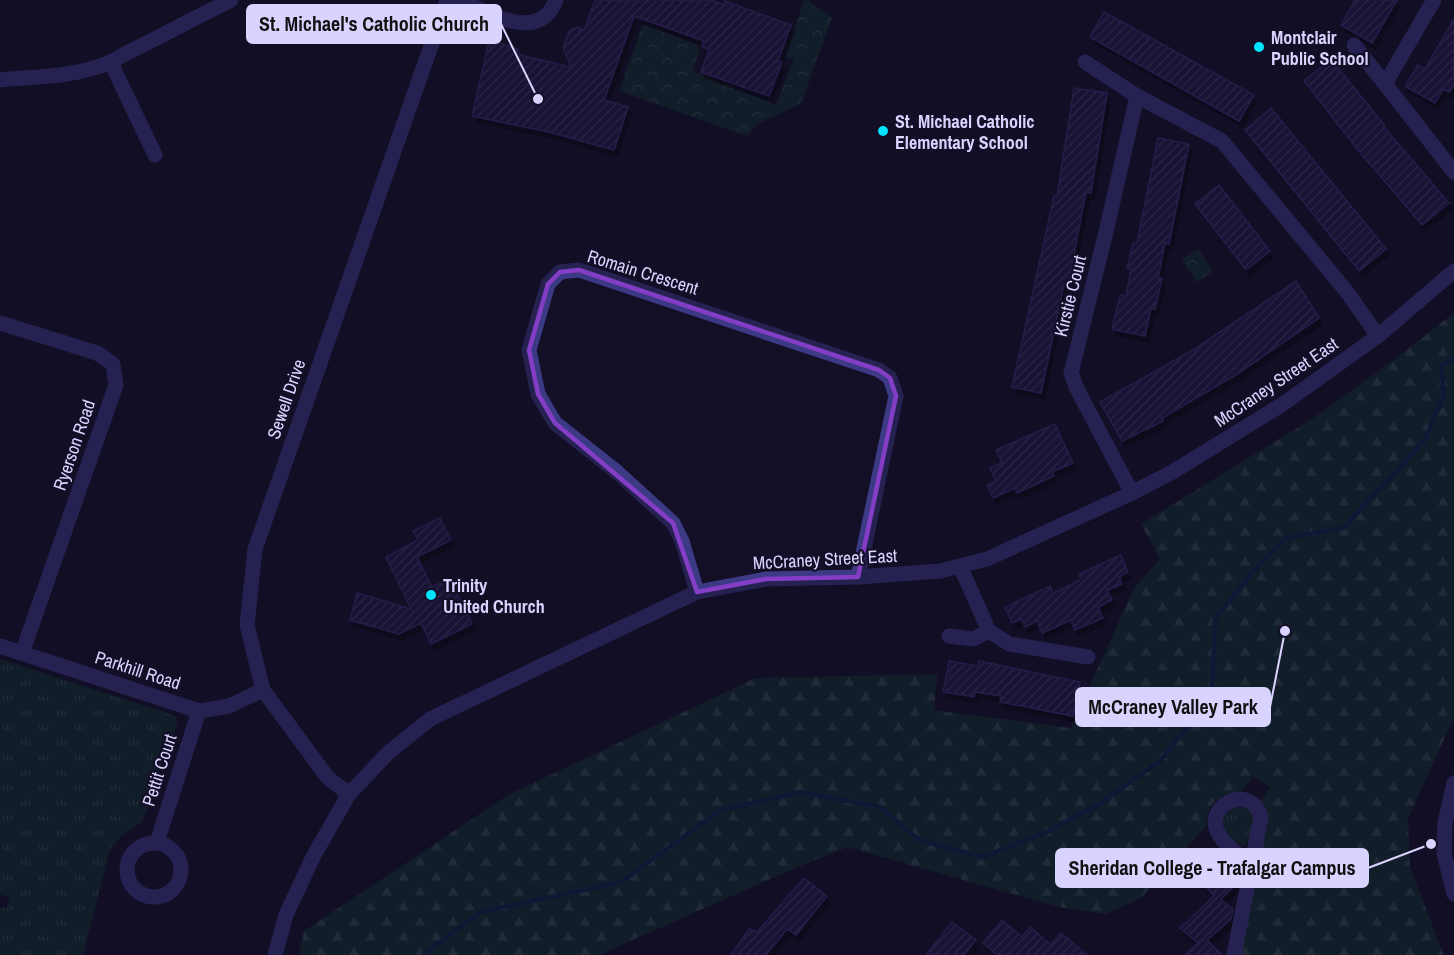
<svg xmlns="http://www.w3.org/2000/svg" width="1454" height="955" font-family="'Archivo Narrow',sans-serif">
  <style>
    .grass { fill: url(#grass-tufts) }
    .forest { fill: url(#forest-firs) }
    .park { fill: url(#park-crowns) }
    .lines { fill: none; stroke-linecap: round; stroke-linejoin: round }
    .stream { stroke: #0c2248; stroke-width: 4.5 }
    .building { fill: url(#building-hatch); stroke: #3b2d73; stroke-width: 1.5; filter: url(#shadow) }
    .minor { stroke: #3d3a85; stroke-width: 15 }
    .marked { fill: none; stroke: #843dc5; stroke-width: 4.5; stroke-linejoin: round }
    .poi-dot { fill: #00e5ff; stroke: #130f26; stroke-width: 2 }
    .labels { text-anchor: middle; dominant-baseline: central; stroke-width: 4.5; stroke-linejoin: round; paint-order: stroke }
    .poi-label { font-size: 18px; font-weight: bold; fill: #d9d4ff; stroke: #130f26; text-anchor: start }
    .street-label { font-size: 18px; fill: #d9d4ff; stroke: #130f26 }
    .leader { fill: none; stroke: #d9d4ff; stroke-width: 2 }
    .callout-dot { fill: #d9d4ff; stroke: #130f26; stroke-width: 2 }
    .callout { fill: #d9d4ff; stroke: #d9d4ff; stroke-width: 2 }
    .callout-label { font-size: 20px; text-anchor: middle; font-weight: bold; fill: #111 }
  </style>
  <defs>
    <pattern id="grass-tufts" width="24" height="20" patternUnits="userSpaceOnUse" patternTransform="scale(1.5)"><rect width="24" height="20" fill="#12302f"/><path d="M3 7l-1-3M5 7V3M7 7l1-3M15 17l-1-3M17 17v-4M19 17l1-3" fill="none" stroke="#344d4e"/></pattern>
    <pattern id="forest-firs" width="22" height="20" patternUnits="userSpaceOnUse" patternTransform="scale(1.5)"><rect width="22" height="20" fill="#12302f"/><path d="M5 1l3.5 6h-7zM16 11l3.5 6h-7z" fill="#344d4e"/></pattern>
    <pattern id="park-crowns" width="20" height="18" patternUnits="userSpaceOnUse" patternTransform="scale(1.5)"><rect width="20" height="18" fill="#12302f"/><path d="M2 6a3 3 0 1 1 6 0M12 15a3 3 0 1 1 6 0" fill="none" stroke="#344d4e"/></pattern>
    <pattern id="building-hatch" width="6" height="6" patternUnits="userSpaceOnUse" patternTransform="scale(1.5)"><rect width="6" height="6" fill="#241b47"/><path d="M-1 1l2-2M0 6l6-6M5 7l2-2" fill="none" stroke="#433b63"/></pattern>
    <filter id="shadow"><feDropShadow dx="3.5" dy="6" stdDeviation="0" flood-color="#0009"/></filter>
  </defs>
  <rect width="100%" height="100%" fill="#130f26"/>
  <g class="grass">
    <path d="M0,659L176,716L177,724L142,822L120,837L110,850L83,955H0V907L7,909L10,898L0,894Z"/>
    <path d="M1243,804L1254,813C1252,824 1254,842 1242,847C1219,830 1211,817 1243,804Z"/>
  </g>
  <path class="forest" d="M1454,313V717L1408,819L1410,868L1444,955H1241L1267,819L1266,809L1260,802L1270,787L1253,776L1242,791C1223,793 1204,804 1207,825L1141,898L1105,914L1059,907L847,847L793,869L599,955H299L304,931L508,795L756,678L937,674L934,710L1071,728L1134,588L1160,559L1141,524L1315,417L1399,356Z"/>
  <g class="park">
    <path d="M804,0H808L832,18L801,104L759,123L747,136L619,91L643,24L696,44L700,50L693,71L776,105L794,59L785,57Z"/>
    <path d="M1198,249L1213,271L1197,282L1182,259Z"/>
  </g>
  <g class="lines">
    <path class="stream" d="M423,955L480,912L621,882L721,810L801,792L880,807L919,840L982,857L1047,832L1099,804L1160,761L1212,696L1215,619L1252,573L1286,538L1343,528L1425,440L1444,394L1441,365L1454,360"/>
  </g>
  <g class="building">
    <path d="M595,0H711L724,5L725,1L791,25L778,61L782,62L769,96L701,72L709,49L702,47L704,41L634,16L604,100L628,107L614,150L549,132L472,116L488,45L497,42L518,49L520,55L571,67L563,48L569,31L577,27L584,30Z"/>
    <path d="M1355,0H1397L1372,43L1341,25Z"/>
    <path d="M1104,12L1254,95L1239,121L1090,37Z"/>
    <path d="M1454,19V84L1449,92L1443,89L1435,103L1405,86L1418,65L1425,69Z"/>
    <path d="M1331,59L1385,126L1384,127L1449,203L1422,225L1361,154L1304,81Z"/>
    <path d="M1074,88L1107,93L1091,193L1086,192L1068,285L1064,284L1041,393L1012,387L1054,196H1057Z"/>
    <path d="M1271,108L1386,249L1359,271L1245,130Z"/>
    <path d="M1158,138L1189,144L1169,244L1165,243L1158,278H1162L1155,309L1151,308L1145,336L1112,329L1120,295L1126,296L1131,269L1127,268L1133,243H1137Z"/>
    <path d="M1219,185L1270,251L1246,270L1195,204Z"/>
    <path d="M1296,281L1319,318L1237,374L1162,418L1163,421L1122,441L1100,402L1193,350Z"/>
    <path d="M1055,424L1073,463L1052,472L1054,476L1017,493L1015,488L993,498L987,485L996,481L990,468L1002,463L996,450Z"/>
    <path d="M440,518L451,540L417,557L432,587L450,579L472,624L431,644L421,623L399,634L350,620L357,593L411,609L386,557L418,540L413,531Z"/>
    <path d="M1121,555L1128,572L1119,577L1122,584L1107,590L1112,600L1098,607L1103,618L1075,630L1071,620L1042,633L1037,621L1025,627L1021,619L1012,623L1005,607L1050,586L1053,593L1060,590L1081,579L1079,574Z"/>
    <path d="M949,661L978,666L979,661L1080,682L1073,716L1000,702L1001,696L975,692L974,697L943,692Z"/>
    <path d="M1220,864L1238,882L1221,899L1233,910L1231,919L1207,940L1222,955H1185L1198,943L1180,928L1214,896L1200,880Z"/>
    <path d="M804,878L827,896L796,935L787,929L766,955H731L749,929L757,932Z"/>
    <path d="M1002,920L1022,937L1030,927L1051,945L1061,933L1087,955H997L983,943Z"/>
    <path d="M952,922L976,940L964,955H926Z"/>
  </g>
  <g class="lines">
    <g class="minor">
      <path d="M460,0C488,13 539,44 556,0"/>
      <path d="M1434,0L1385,84L1454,172"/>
      <path d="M1354,45L1385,84"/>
      <path d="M1085,62L1137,96"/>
      <path d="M111,63L155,155"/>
      <path d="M0,80C40,76 90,77 123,55L231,0"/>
      <path d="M0,323L97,353L113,364L116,385L22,653"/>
      <path d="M1132,493L1077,389L1071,373L1106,232L1137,96L1222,141L1347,292L1378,336"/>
      <path d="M960,566L989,631L1009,644L1088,657"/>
      <path d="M697,592L682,541L673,523L617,472L555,423L538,394L529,350L548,284L560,272L579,270L879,370L890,378L896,396L858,577"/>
      <path d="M949,636L973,639L989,631"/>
      <path d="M0,646L199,711L229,706L263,690"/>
      <path d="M1454,783L1445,823L1444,853L1454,894"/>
      <path d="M349,794L328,778L263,690L247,625L255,549L447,0"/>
      <path d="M157,842L199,711"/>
      <circle cx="154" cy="870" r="27"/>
      <path d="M275,955L286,915L313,857L349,794L388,753L430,719L697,592L766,579L858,577L940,571L987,559L1132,493L1174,471L1283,404L1378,336L1454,271"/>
      <path d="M1234,955L1261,817C1252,783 1205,804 1217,831C1223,844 1240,856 1250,866"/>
    </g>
  </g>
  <path d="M0 0H1454V955H0ZM579,270L879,370L890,378L896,396L858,577L766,579L697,592L673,523L555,423L538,394L529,350L548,284L560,272Z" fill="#130f26" fill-opacity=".55" fill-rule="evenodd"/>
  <path class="marked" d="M579,270L879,370L890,378L896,396L858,577L766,579L697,592L673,523L555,423L538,394L529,350L548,284L560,272Z"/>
  <g class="poi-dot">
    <circle cx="1259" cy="47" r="6"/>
    <circle cx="883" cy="131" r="6"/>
    <circle cx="431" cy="595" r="6"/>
  </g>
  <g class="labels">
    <g class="poi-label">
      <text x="1271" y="37">Montclair<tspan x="1271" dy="21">Public School</tspan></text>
      <text x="895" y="121">St. Michael Catholic<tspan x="895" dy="21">Elementary School</tspan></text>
      <text x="443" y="585">Trinity<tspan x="443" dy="21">United Church</tspan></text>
    </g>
    <g class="street-label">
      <text transform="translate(643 272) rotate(17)">Romain Crescent</text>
      <text transform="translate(1070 296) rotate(-76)">Kirstie Court</text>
      <text transform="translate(1276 382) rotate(-34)">McCraney Street East</text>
      <text transform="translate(286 399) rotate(-71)">Sewell Drive</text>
      <text transform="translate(74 445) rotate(-71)">Ryerson Road</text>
      <text transform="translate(825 559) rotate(-3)">McCraney Street East</text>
      <text transform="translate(138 670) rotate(18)">Parkhill Road</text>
      <text transform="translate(159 770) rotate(-72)">Pettit Court</text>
    </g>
  </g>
  <path class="leader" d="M538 99L501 24M1285 631L1270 707M1431 844L1368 868"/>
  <g class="callout-dot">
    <circle cx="538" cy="99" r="6"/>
    <circle cx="1285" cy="631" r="6"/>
    <circle cx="1431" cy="844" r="6"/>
  </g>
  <g class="callout">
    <rect x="247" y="5" width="254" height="38" rx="6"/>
    <rect x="1076" y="688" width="194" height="38" rx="6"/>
    <rect x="1056" y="849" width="312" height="38" rx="6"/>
  </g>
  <g class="callout-label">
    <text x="374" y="31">St. Michael's Catholic Church</text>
    <text x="1173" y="714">McCraney Valley Park</text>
    <text x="1212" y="875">Sheridan College - Trafalgar Campus</text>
  </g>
</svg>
